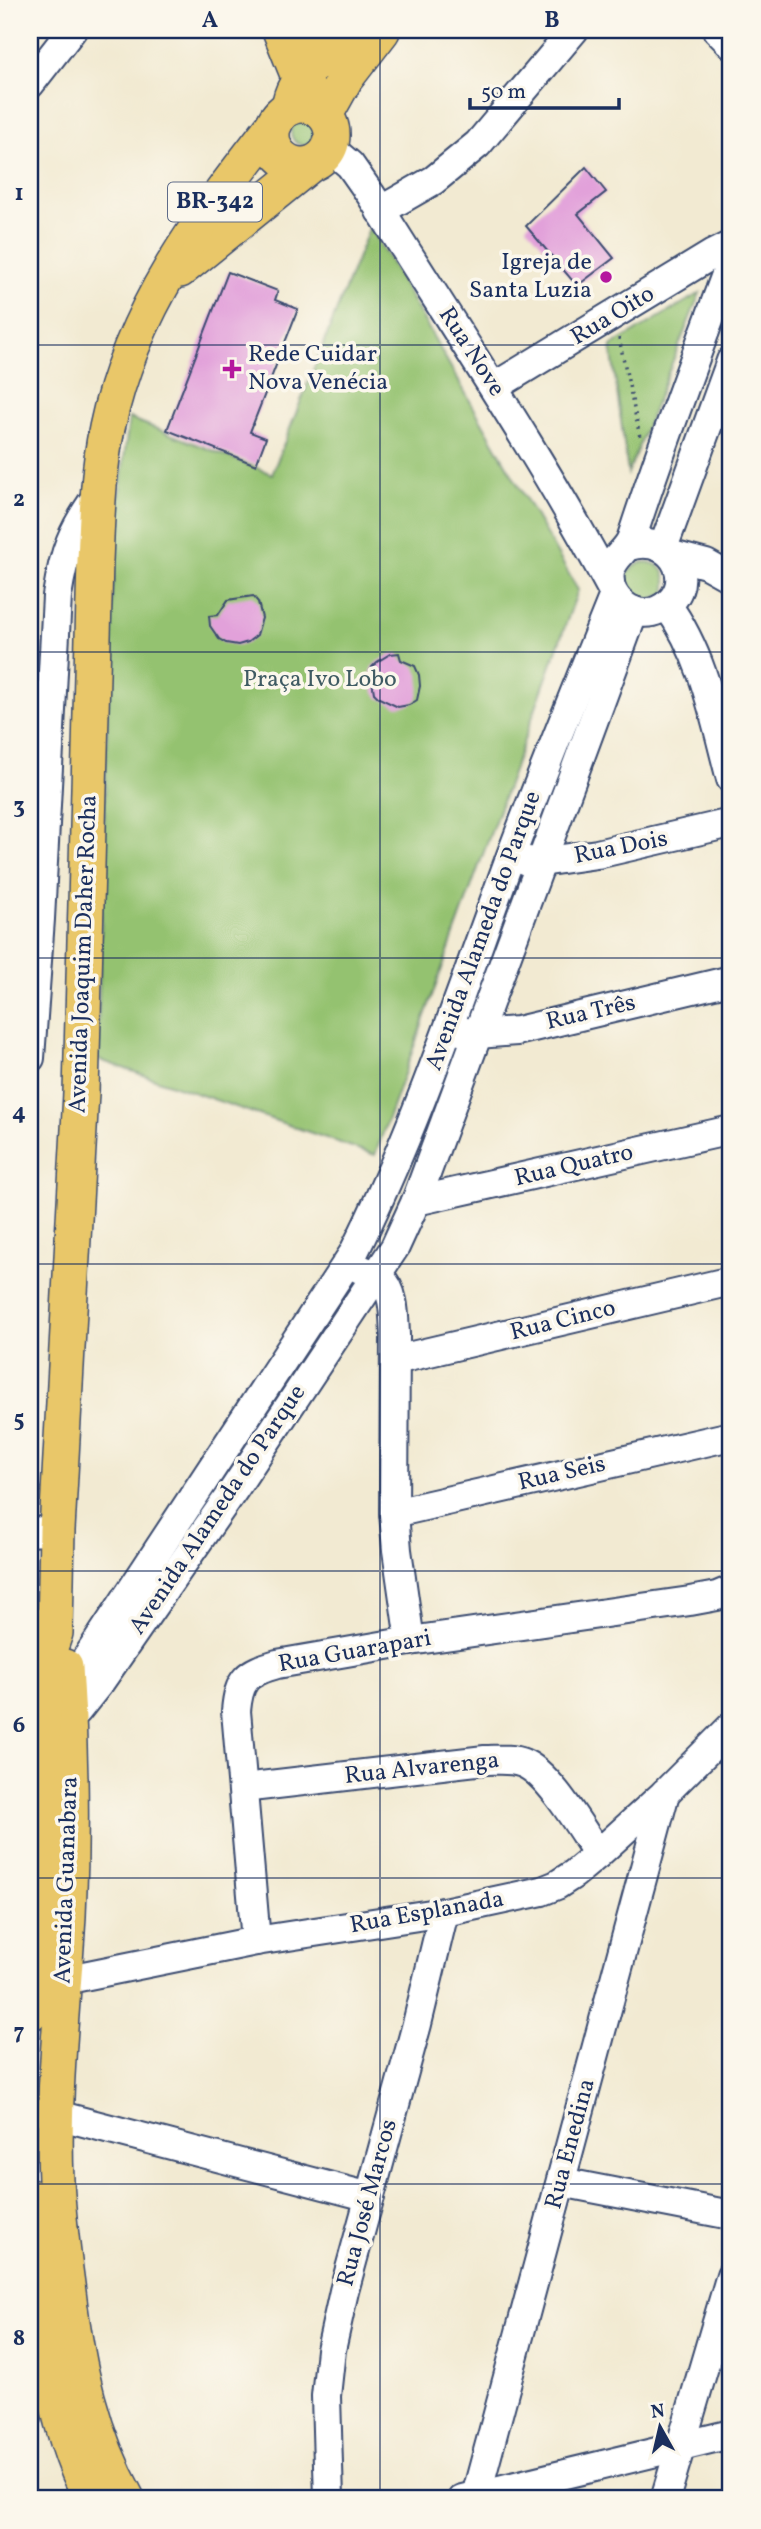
<svg xmlns="http://www.w3.org/2000/svg" width="761" height="2529" font-family="Vollkorn,serif">
  <style>
    .green { fill: #94c270; stroke: #587867; stroke-width: 2 }
    .building { fill: #e2a1da }
    .lines { fill: none; stroke-linecap: round; stroke-linejoin: round }
    .minor-casing { stroke: #3b4b6f; stroke-width: 32 }
    .major-casing { stroke: #3b4b6f; stroke-width: 38 }
    .path { stroke: #3b4b6f; stroke-width: 3.5; stroke-dasharray: 2 5; stroke-linecap: butt }
    .minor { stroke: #fff; stroke-width: 28 }
    .major { stroke: #e9c769; stroke-width: 35 }
    .grid { fill: none; stroke: #1b2f5e; stroke-width: 2; stroke-opacity: 0.55 }
    .poi-dot { fill: #b5179e; stroke: #fbf7ec; stroke-width: 2.5 }
    .labels { text-anchor: middle; dominant-baseline: central; stroke-width: 7; stroke-linejoin: round; paint-order: stroke }
    .shield { fill: #fbf7ec; stroke: #5e6b89; stroke-width: 2 }
    .shield-label { font-size: 23px; font-weight: bold; fill: #1b2f5e }
    .poi-label { font-size: 24px; fill: #1b2f5e; stroke: #fbf7ec; text-anchor: end }
    .street-label { font-size: 24px; fill: #1b2f5e; stroke: #fbf7ec }
    .park-label { font-size: 24px; fill: #3f5b63; stroke: #fbf7ec }
    .neatline { fill: none; stroke: #1b2f5e; stroke-width: 2.5 }
    .grid-label { font-size: 23px; text-anchor: middle; font-weight: bold; fill: #1b2f5e }
  </style>
  <rect width="100%" height="100%" fill="#fbf7ec"/>
  <filter id="ink" filterUnits="userSpaceOnUse"><feTurbulence type="fractalNoise" baseFrequency=".0143" numOctaves="2"/><feDisplacementMap in="SourceGraphic" scale="14" xChannelSelector="R" yChannelSelector="G"/><feConvolveMatrix kernelMatrix="1 2 1 2 8 2 1 2 1" color-interpolation-filters="sRGB"/></filter>
  <filter id="wash" filterUnits="userSpaceOnUse"><feTurbulence type="fractalNoise" baseFrequency=".00686" numOctaves="4" result="noise"/><feDisplacementMap in="SourceGraphic" scale="28" xChannelSelector="R" yChannelSelector="G"/><feGaussianBlur stdDeviation="1.57" result="paint"/><feColorMatrix in="noise" values="0 0 0 0 0 0 0 0 0 0 0 0 0 0 0 0 0 1.4 0 .05"/><feComposite in="paint" operator="in"/></filter>
  <g filter="url(#wash)">
    <rect width="100%" height="100%" fill="#f2ead2"/>
    <g class="green">
      <circle cx="304" cy="132" r="13"/>
      <path d="M370,226L578,590L375,1155L97,1059L109,664L117,516L129,418L272,474Z"/>
      <path d="M700,293L628,473L611,346Z"/>
      <path d="M643,562C664,562 669,576 665,594L641,603C626,588 617,573 643,562Z"/>
    </g>
    <g id="blocks">
      <g class="building">
        <path d="M586,167L606,192L578,214L614,258L577,286L526,226Z"/>
        <path d="M228,272L278,291L275,300L298,309L250,432L266,438L256,465L167,430Z"/>
        <path d="M253,596L258,602L262,618L257,635L248,642L238,645L226,643L219,639L210,626L209,616L218,615L228,600Z"/>
        <path d="M399,653L401,660L415,666L419,675L420,686L417,700L409,705L398,707L379,698L374,693L371,674L372,667L377,662L390,654Z"/>
      </g>
    </g>
  </g>
  <g filter="url(#ink)">
    <use href="#blocks" fill-opacity="0" stroke="#3b4b6f" stroke-width="2"/>
    <g class="lines">
      <defs>
        <g id="minor">
          <path d="M717,30L731,44"/>
          <path d="M30,84L72,30"/>
          <path d="M330,148L350,165L371,195C452,325 538,451 610,586"/>
          <path d="M380,211L434,180L478,144L574,30"/>
          <path d="M494,387L713,254L731,245"/>
          <path d="M629,546C678,532 700,591 658,610C634,621 606,598 610,572C613,556 628,551 632,537C662,444 697,353 731,261"/>
          <path d="M663,548L731,361"/>
          <path d="M672,555L706,564L731,578"/>
          <path d="M667,605C704,656 715,719 731,779"/>
          <path d="M527,861L541,862L597,854L731,823"/>
          <path d="M460,1031L477,1034L517,1031L731,980"/>
          <path d="M30,1058L40,919L57,596C64,551 72,530 99,493"/>
          <path d="M416,1201L731,1130"/>
          <path d="M360,1269C367,1272 376,1274 381,1279C395,1291 394,1318 395,1335L394,1513L397,1550L410,1641"/>
          <path d="M395,1360L731,1281"/>
          <path d="M394,1513L731,1436"/>
          <path d="M30,1532L57,1530"/>
          <path d="M51,1685L66,1681L85,1661L353,1254C417,1126 461,991 510,858C543,770 579,682 614,595"/>
          <path d="M53,1722L77,1711L100,1682L235,1488L395,1247L416,1201L634,611"/>
          <path d="M243,1788L485,1760C497,1760 511,1758 523,1763C549,1773 581,1829 598,1854"/>
          <path d="M256,1941L236,1711C239,1679 246,1673 277,1664L410,1641L690,1601L717,1596L731,1590"/>
          <path d="M64,1980L256,1941L444,1912L542,1891L557,1885L574,1874L598,1854L665,1793L731,1727"/>
          <path d="M57,2115L370,2197"/>
          <path d="M561,2182L731,2215"/>
          <path d="M30,2368L36,2393L56,2395L74,2392"/>
          <path d="M476,2496L665,1793"/>
          <path d="M329,2499L326,2396L331,2350L344,2291L417,2024L444,1912"/>
          <path d="M462,2499L731,2434"/>
          <path d="M665,2499L731,2275"/>
        </g>
        <g id="major">
          <path d="M280,30L297,72L312,97"/>
          <path d="M300,30L331,36L362,33"/>
          <circle cx="302" cy="135" r="30"/>
          <path d="M289,108C294,65 341,48 374,30"/>
          <path d="M325,115L345,79L382,31"/>
          <path d="M180,270L311,164"/>
          <path d="M65,1667C71,1750 72,1833 68,1916C63,2004 52,2093 56,2181C58,2218 63,2255 68,2292C77,2366 91,2434 127,2499"/>
          <path d="M30,2013L40,1766L47,1656L55,1633L57,1530L81,1093L95,561C97,517 98,471 107,428C132,307 202,217 275,123"/>
          <path d="M30,2197C38,2290 47,2418 92,2499"/>
        </g>
      </defs>
      <use href="#minor" class="minor-casing"/>
      <use href="#major" class="major-casing"/>
      <path class="path" d="M619,338L640,437"/>
      <use href="#minor" class="minor"/>
      <use href="#major" class="major"/>
    </g>
  </g>
  <path class="grid" d="M380,30V2499M30,345H731M30,652H731M30,958H731M30,1264H731M30,1571H731M30,1878H731M30,2184H731"/>
  <g class="poi-dot">
    <circle cx="606" cy="277" r="7"/>
    <path d="M228.5 358.5h7v7h7v7h-7v7h-7v-7h-7v-7h7z"/>
  </g>
  <g class="labels">
    <rect class="shield" x="168" y="182.5" width="94" height="39" rx="5"/>
    <g class="shield-label">
      <text x="215" y="202">BR-342</text>
    </g>
    <g class="poi-label">
      <text x="592" y="263">Igreja de<tspan x="592" dy="28">Santa Luzia</tspan></text>
      <text x="248" y="355" text-anchor="start">Rede Cuidar<tspan x="248" dy="28">Nova Venécia</tspan></text>
    </g>
    <g class="street-label">
      <text transform="translate(613 316) rotate(-31)">Rua Oito</text>
      <text transform="translate(471 352) rotate(57)">Rua Nove</text>
      <text transform="translate(621 848) rotate(-11)">Rua Dois</text>
      <text transform="translate(484 931) rotate(-70)">Avenida Alameda do Parque</text>
      <text transform="translate(84 954) rotate(-88)">Avenida Joaquim Daher Rocha</text>
      <text transform="translate(591 1013) rotate(-13)">Rua Três</text>
      <text transform="translate(574 1166) rotate(-13)">Rua Quatro</text>
      <text transform="translate(563 1321) rotate(-14)">Rua Cinco</text>
      <text transform="translate(562 1474) rotate(-13)">Rua Seis</text>
      <text transform="translate(218 1510) rotate(-56)">Avenida Alameda do Parque</text>
      <text transform="translate(355 1652) rotate(-10)">Rua Guarapari</text>
      <text transform="translate(422 1769) rotate(-6)">Rua Alvarenga</text>
      <text transform="translate(67 1880) rotate(-88)">Avenida Guanabara</text>
      <text transform="translate(427 1913) rotate(-10)">Rua Esplanada</text>
      <text transform="translate(571 2144) rotate(-75)">Rua Enedina</text>
      <text transform="translate(368 2203) rotate(-75)">Rua José Marcos</text>
    </g>
    <g class="park-label">
      <text x="320" y="680">Praça Ivo Lobo</text>
    </g>
  </g>
  <rect width="761" height="2529" fill="none" stroke="#fbf7ec" stroke-width="77"/>
  <g transform="translate(660 2427) rotate(352)" stroke="#fbf7ec" stroke-width="5" paint-order="stroke">
  <path d="M0-5L12 26L0 18L-12 26Z" fill="#1b2f5e"/>
  <text y="-10" font-size="19" font-weight="bold" text-anchor="middle" fill="#1b2f5e">N</text>
  </g>
  <path d="M470 98v10h149v-10" fill="none" stroke="#1b2f5e" stroke-width="3.5"/>
  <text x="481" y="98" font-size="21" fill="#1b2f5e" stroke="#fbf7ec" stroke-width="5" paint-order="stroke">50 m</text>
  <rect x="38" y="38" width="684" height="2452" class="neatline"/>
  <g class="grid-label">
    <text x="210" y="27">A</text>
    <text x="552" y="27">B</text>
    <text x="19" y="200">1</text>
    <text x="19" y="506">2</text>
    <text x="19" y="813">3</text>
    <text x="19" y="1119">4</text>
    <text x="19" y="1426">5</text>
    <text x="19" y="1732">6</text>
    <text x="19" y="2039">7</text>
    <text x="19" y="2345">8</text>
  </g>
</svg>
